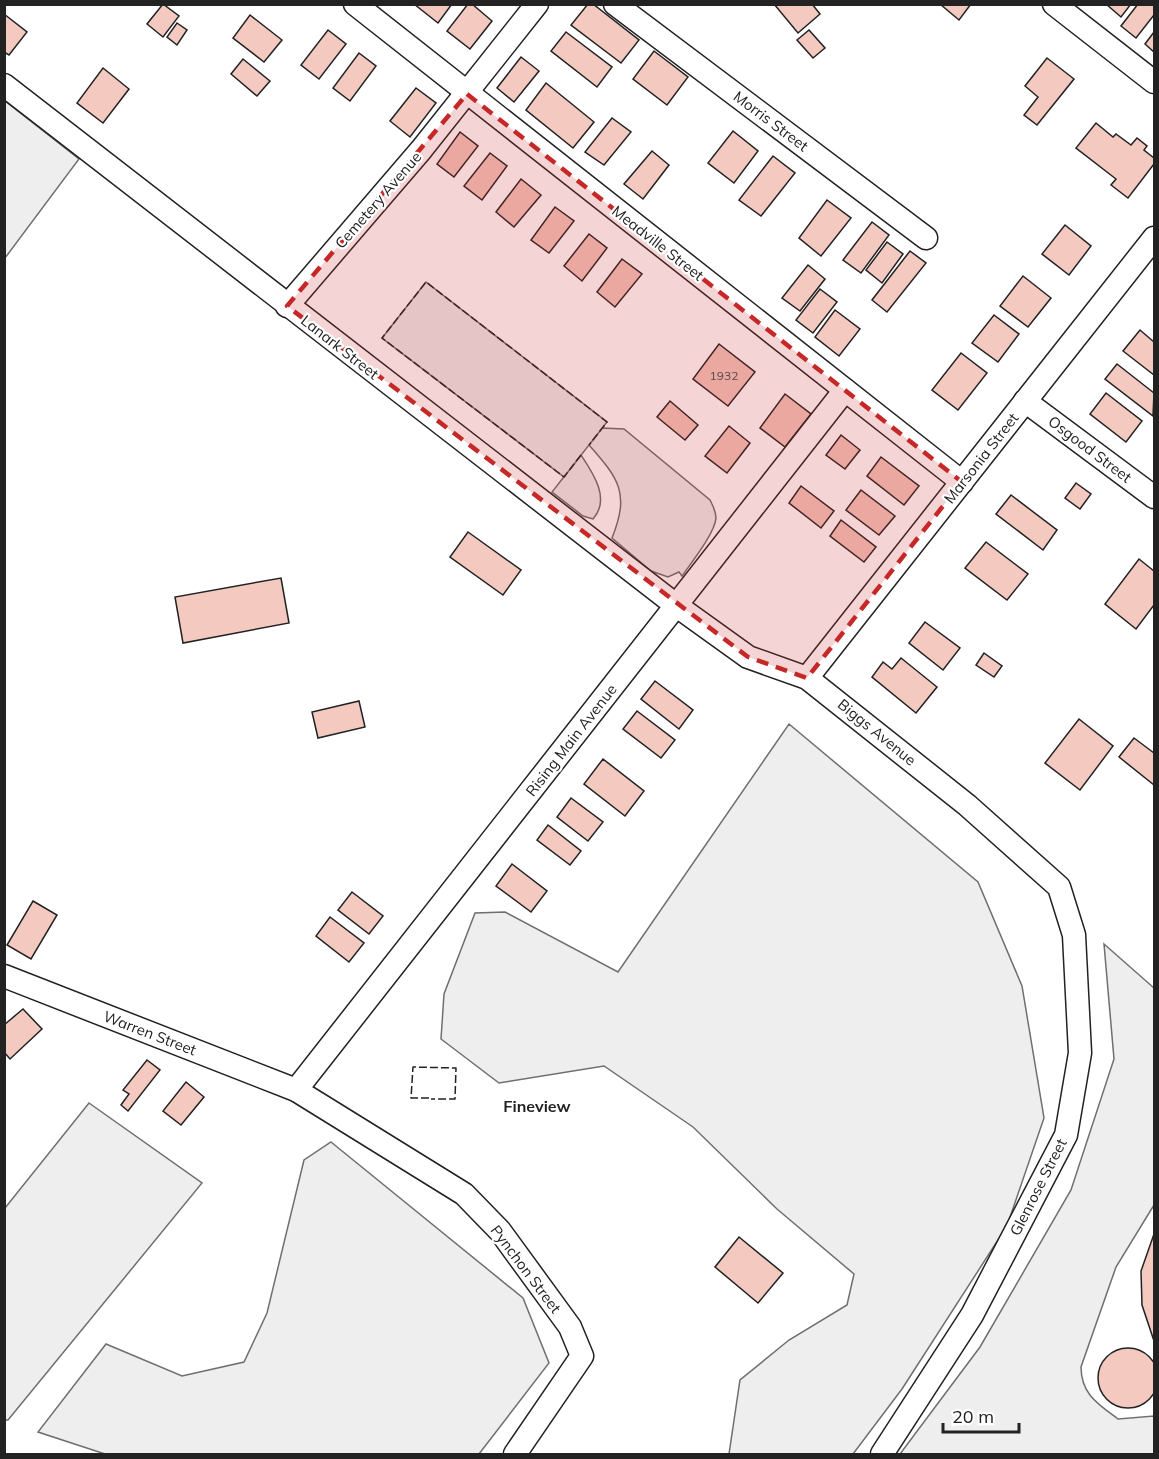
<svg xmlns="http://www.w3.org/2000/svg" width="1159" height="1459" font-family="Mulish,sans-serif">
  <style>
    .green { fill: #eee; stroke: #6f6f6f; stroke-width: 1.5 }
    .parking { fill: #ededed; stroke: #6f6f6f; stroke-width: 1.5 }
    .building { fill: #f3c9c0; stroke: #222; stroke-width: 1.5 }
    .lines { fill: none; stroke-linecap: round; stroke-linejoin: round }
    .street-casing { stroke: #222; stroke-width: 25 }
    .street { stroke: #fff; stroke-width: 22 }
    .fence { stroke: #222; stroke-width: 1.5; stroke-dasharray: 8 3; stroke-linecap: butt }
    .marked { fill: #c62828; fill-opacity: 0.2; stroke: #c62828; stroke-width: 4.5; stroke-dasharray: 12 8; stroke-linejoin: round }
    .labels { text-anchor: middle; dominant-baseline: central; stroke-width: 4.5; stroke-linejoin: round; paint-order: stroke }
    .number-label { font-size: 12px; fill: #564c4a }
    .street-label { font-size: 15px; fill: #222; stroke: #fff }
    .neighbourhood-label { font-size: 16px; font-weight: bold; fill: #222; stroke: #fff }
  </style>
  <rect width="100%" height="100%" fill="#fff"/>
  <g class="green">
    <path d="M5,101L79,159L5,258H4Z"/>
    <path d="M602,428L624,429L710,500C713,506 716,511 716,518C715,533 691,563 682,576L679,572L668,577L651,571L612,538C630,493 619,479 589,445Z"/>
    <path d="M581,455C593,473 611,499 593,519L583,516L552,492Z"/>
    <path d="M789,724L978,882L1022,986L1044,1118L1007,1226L902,1389L853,1454H729L740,1380L789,1340L847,1305L854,1274L777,1209L693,1127L604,1066L499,1083L441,1039L444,994L475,913L505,912L618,972Z"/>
    <path d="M1104,944L1154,988V1205L1116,1267L1081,1367C1081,1394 1098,1404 1118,1419L1154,1416V1454H900L980,1347L1071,1190L1114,1059Z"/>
    <path d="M89,1103L202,1183L8,1420H5V1208Z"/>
    <path d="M331,1142L523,1298L549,1363L479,1454H105L38,1432L106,1344L182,1376L244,1362L267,1313L304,1160Z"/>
  </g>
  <path class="parking" d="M426,282L607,422L564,477L382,338Z"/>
  <g class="building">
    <path d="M163,4L179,16L163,37L147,24Z"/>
    <path d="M414,4H452L438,23Z"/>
    <path d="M468,4H472L492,21L470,49L447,31Z"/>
    <path d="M588,4H593L639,40L621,63L571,25Z"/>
    <path d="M774,4H812L820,14L798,33Z"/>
    <path d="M940,4H971L959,20Z"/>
    <path d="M1106,4H1131L1121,17Z"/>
    <path d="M1138,4H1154V15L1136,38L1121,26Z"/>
    <path d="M4,14L27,32L9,55L4,52Z"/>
    <path d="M250,15L282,40L264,62L233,38Z"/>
    <path d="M177,23L187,30L177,45L167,37Z"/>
    <path d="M328,30L346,44L319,79L301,65Z"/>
    <path d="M809,30L825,48L813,58L797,40Z"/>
    <path d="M566,32L612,67L597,87L551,51Z"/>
    <path d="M1154,32V52L1145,44Z"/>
    <path d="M654,51L688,77L667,105L633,79Z"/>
    <path d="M359,53L376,66L350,101L333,88Z"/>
    <path d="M521,57L539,71L514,102L497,88Z"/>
    <path d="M1047,58L1074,79L1037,125L1024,115L1038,97L1025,86Z"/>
    <path d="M243,59L270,81L257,96L231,74Z"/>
    <path d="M103,68L129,89L103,123L77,103Z"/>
    <path d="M546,83L594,122L573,148L526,110Z"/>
    <path d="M416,88L436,103L410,137L390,121Z"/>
    <path d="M612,118L631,132L604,165L585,152Z"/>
    <path d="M1096,123L1113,137L1116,134L1131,145L1137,138L1147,146L1144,150L1154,158V164L1128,198L1111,185L1116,179L1076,148Z"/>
    <path d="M733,131L758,151L734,183L708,163Z"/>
    <path d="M460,132L478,146L454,177L437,164Z"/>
    <path d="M652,151L669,165L643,199L624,184Z"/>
    <path d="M490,153L507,166L482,200L464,186Z"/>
    <path d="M773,156L795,173L761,216L739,200Z"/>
    <path d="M521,179L541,195L514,227L496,212Z"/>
    <path d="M827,200L851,218L821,256L799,238Z"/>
    <path d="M555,207L574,221L549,253L531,240Z"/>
    <path d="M872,222L889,235L861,273L843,260Z"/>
    <path d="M1065,225L1091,246L1069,275L1042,254Z"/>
    <path d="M589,234L607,248L582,281L564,266Z"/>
    <path d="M887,242L903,254L882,283L866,270Z"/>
    <path d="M910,251L926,263L887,312L872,300Z"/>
    <path d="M622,259L642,274L615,307L597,292Z"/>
    <path d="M808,265L825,279L800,311L782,298Z"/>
    <path d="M1023,276L1051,298L1028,327L1000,306Z"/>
    <path d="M820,289L837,302L813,333L796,320Z"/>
    <path d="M835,310L860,329L839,356L815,337Z"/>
    <path d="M994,315L1019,334L998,362L972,343Z"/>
    <path d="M1140,330L1154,342V375L1123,351Z"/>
    <path d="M719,344L755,372L728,406L693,379Z"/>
    <path d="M961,353L987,373L958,410L932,390Z"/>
    <path d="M1117,364L1154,393L1153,416L1105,379Z"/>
    <path d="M1106,393L1142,421L1126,442L1090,414Z"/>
    <path d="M785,394L811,414L785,447L760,428Z"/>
    <path d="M670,401L698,425L685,440L657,417Z"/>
    <path d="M729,426L750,443L727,473L705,456Z"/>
    <path d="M841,435L860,450L845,469L826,455Z"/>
    <path d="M881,457L919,486L904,505L867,476Z"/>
    <path d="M1076,483L1091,494L1080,509L1065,498Z"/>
    <path d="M801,486L834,511L821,528L789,503Z"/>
    <path d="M861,490L895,516L879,535L846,510Z"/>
    <path d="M1011,495L1057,530L1043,550L996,514Z"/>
    <path d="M841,520L876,547L864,562L830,536Z"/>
    <path d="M468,532L521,570L503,595L450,557Z"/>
    <path d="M986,542L1028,574L1007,600L965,568Z"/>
    <path d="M1139,559L1154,571V605L1136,629L1105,604Z"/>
    <path d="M281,578L289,623L183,643L175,597Z"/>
    <path d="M925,622L960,648L943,670L909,643Z"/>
    <path d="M984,653L1002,666L994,677L976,665Z"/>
    <path d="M901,658L937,687L916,713L872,677L883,662L892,669Z"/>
    <path d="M655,681L693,710L679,729L641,699Z"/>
    <path d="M359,701L365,727L318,738L312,712Z"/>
    <path d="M637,711L675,740L661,758L623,729Z"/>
    <path d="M1079,719L1113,746L1080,790L1045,763Z"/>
    <path d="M1134,738L1154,753V785L1119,757Z"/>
    <path d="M603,759L644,791L625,816L584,784Z"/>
    <path d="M571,798L603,822L588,841L557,817Z"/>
    <path d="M548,825L581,851L570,865L537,840Z"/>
    <path d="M512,864L547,891L531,912L496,886Z"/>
    <path d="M352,892L383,916L369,934L338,910Z"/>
    <path d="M33,901L57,915L31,959L7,945Z"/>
    <path d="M330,917L364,943L349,962L316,936Z"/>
    <path d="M23,1009L42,1029L10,1059L4,1052V1025Z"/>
    <path d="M147,1060L160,1070L128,1111L121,1105L129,1094L123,1090Z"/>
    <path d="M186,1082L204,1097L181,1125L163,1111Z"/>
    <path d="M1154,1234V1341L1142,1305L1141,1271Z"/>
    <path d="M739,1237L783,1273L758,1303L715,1267Z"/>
    <circle cx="1128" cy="1378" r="30"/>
  </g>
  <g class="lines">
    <defs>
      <g id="street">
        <path d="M355,4L962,482"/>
        <path d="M615,4L926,238"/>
        <path d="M1054,4L1154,82"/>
        <path d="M4,85L677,606L748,657L807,678L967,805L1059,887L1074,935L1080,1053L1066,1135L972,1315L882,1454"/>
        <path d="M287,306L421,150L537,4"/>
        <path d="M1025,401L1154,497"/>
        <path d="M807,678L1154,238"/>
        <path d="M4,976L296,1090L464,1194L500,1231L570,1327L582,1356L515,1454"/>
        <path d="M296,1090L845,390"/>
      </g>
    </defs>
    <use href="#street" class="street-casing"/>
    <use href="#street" class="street"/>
    <g class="fence">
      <path d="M581,455L564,477L382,338L426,282L607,422L589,445"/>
      <path d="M429,1098H411L413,1067L456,1068L455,1099H431"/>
    </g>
  </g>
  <path class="marked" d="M467,94L962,482L807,678L748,657L287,306Z"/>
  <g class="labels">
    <g class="number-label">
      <text x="724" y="375">1932</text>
    </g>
    <g class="street-label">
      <text transform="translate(771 121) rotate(37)">Morris Street</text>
      <text transform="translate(378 200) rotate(-49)">Cemetery Avenue</text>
      <text transform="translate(658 243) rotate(38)">Meadville Street</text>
      <text transform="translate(340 347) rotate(38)">Lanark Street</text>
      <text transform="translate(1090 449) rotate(37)">Osgood Street</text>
      <text transform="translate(981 458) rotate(-52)">Marsonia Street</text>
      <text transform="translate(877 732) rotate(39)">Biggs Avenue</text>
      <text transform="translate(571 740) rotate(-52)">Rising Main Avenue</text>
      <text transform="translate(150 1033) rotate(21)">Warren Street</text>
      <text transform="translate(1038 1187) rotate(-63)">Glenrose Street</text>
      <text transform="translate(526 1269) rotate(53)">Pynchon Street</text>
    </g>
    <g class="neighbourhood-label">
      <text x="537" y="1106">Fineview</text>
    </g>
  </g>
  <rect width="1159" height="1459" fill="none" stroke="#222222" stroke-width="12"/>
  <path d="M943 1423v9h76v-9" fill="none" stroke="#222222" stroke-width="3"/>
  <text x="952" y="1423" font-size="18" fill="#222222" stroke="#ffffff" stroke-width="4.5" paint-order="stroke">20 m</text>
</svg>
